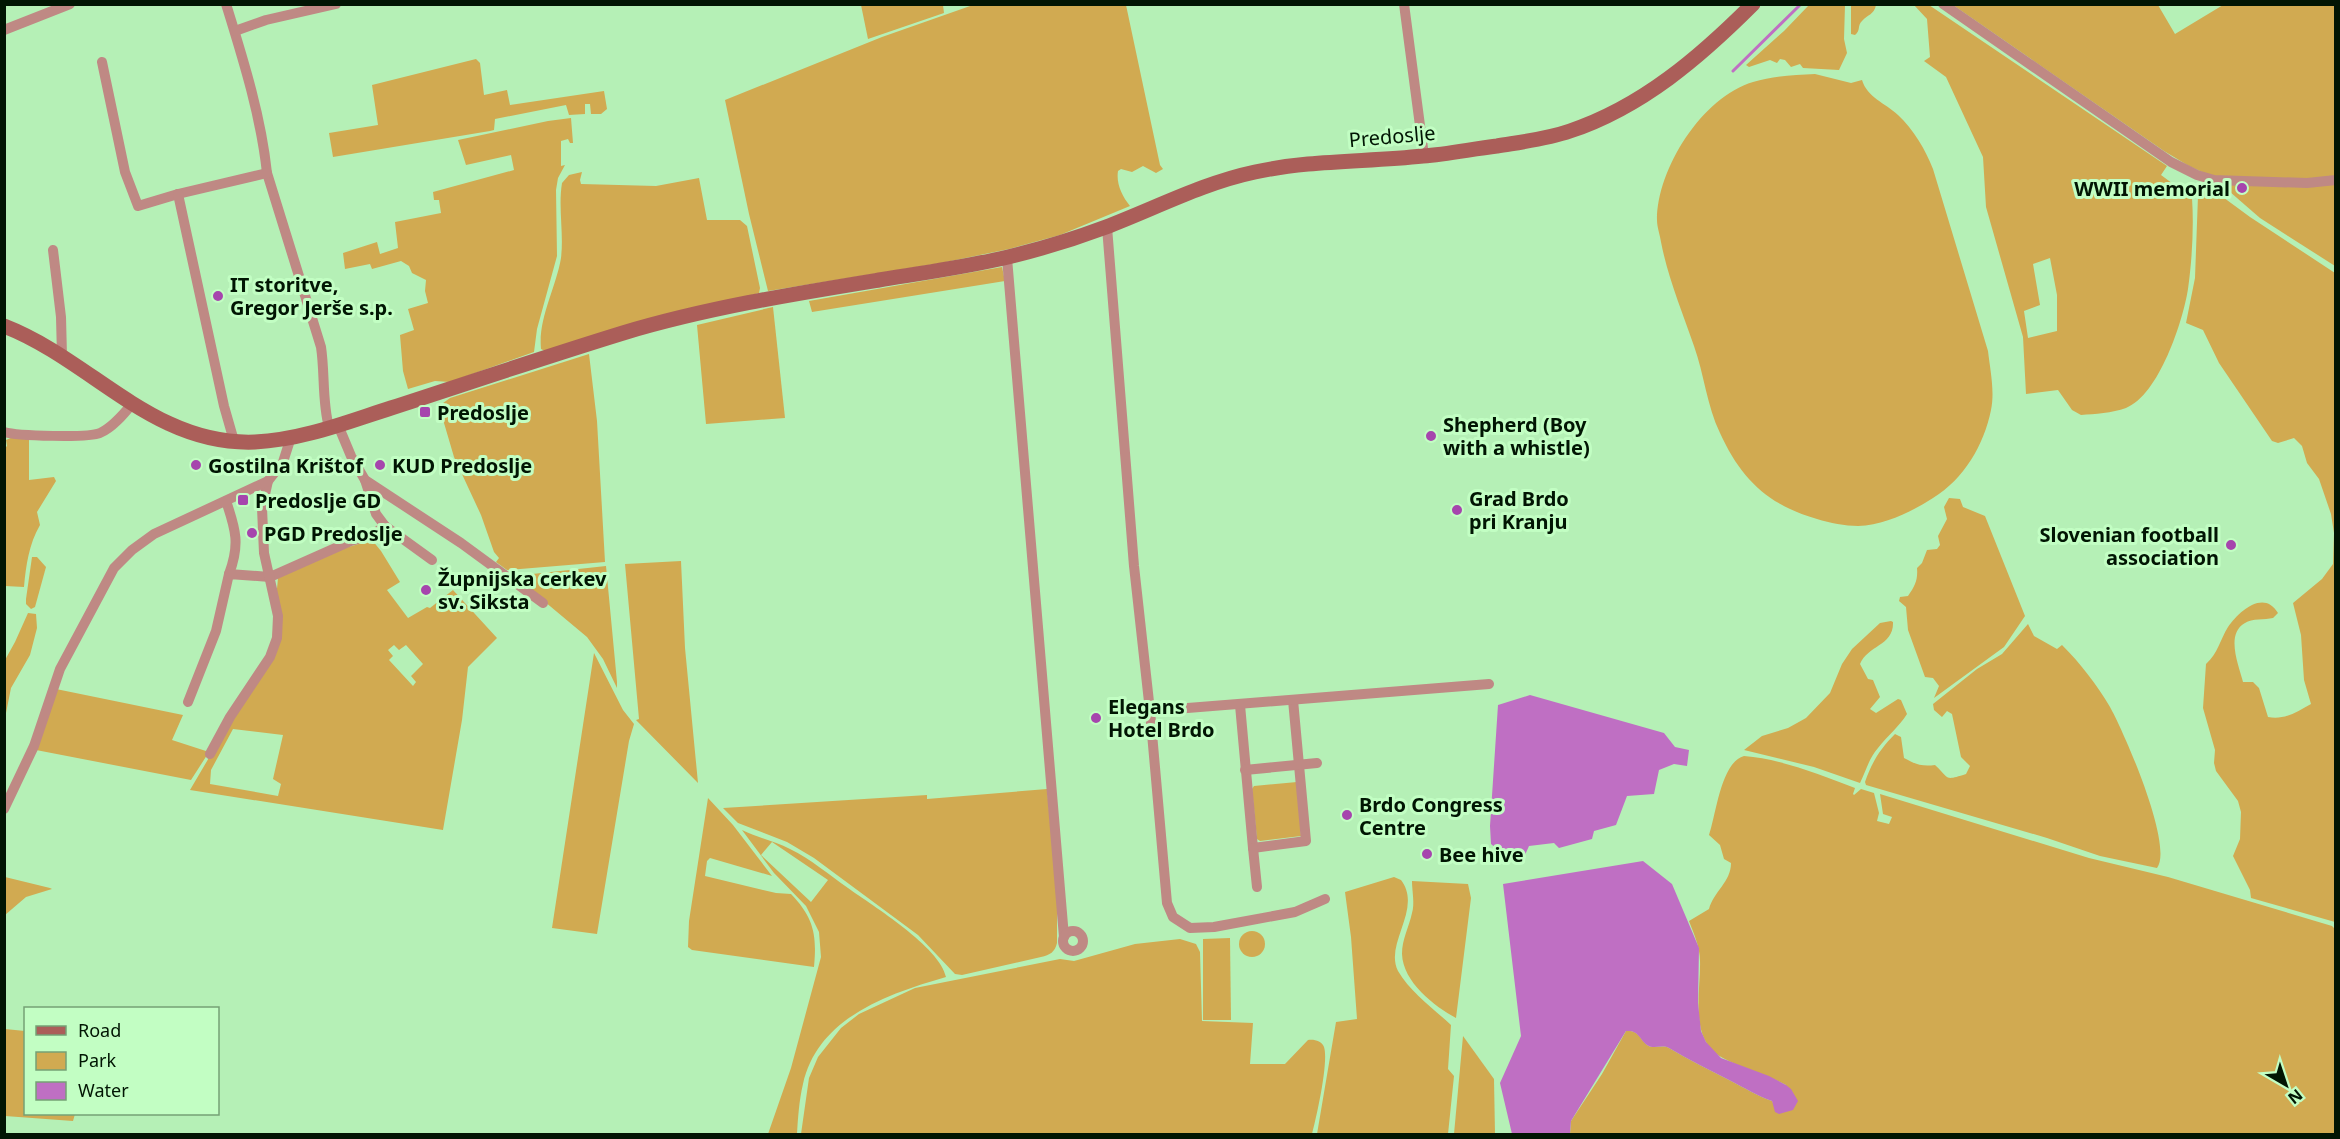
<svg xmlns="http://www.w3.org/2000/svg" width="2340" height="1139" font-family="'Noto Sans',sans-serif">
  <style>
    .green { fill: #d1aa51; fill-rule: evenodd }
    .water { fill: #bf6fc3 }
    .lines { fill: none; stroke-linecap: round; stroke-linejoin: round }
    .stream { stroke: #bf6fc3; stroke-width: 3 }
    .street { stroke: #bf8984; stroke-width: 10 }
    .secondary { stroke: #ab5e59; stroke-width: 15 }
    .poi-dot { fill: #a645ad; stroke: #c2fec3; stroke-width: 2 }
    .labels { text-anchor: middle; dominant-baseline: central; stroke-width: 6; stroke-linejoin: round; paint-order: stroke }
    .street-label { font-size: 20px; fill: #011503; stroke: #c2fec3 }
    .poi-label { font-size: 20px; font-weight: bold; fill: #011503; stroke: #c2fec3; text-anchor: start }
  </style>
  <rect width="100%" height="100%" fill="#b5f0b6"/>
  <g class="green">
    <path d="M861,5H943L944,13L868,39Z"/>
    <path d="M973,5H1126L1160,165L1163,169L1156,173L1143,166L1132,172L1121,169L1118,171C1116,184 1122,196 1130,206L1060,235L1009,249L941,263L768,291L749,214L725,100L882,37Z"/>
    <path d="M1809,5H1845L1844,39L1847,53L1839,70L1803,68L1800,64L1791,67L1785,60L1780,59L1777,63L1770,60L1749,67L1746,65L1784,31Z"/>
    <path d="M1851,5H1876C1874,15 1868,14 1862,21C1857,26 1861,30 1855,35L1851,34Z"/>
    <path d="M1914,5H1929L2167,166L2161,175L2192,198C2194,227 2192,260 2188,289C2183,321 2159,395 2126,408C2112,413 2095,414 2081,415L2072,410L2058,390L2026,394L2023,337L1986,207L1983,157L1946,77L1924,61L1930,57L1927,19ZM2050,258L2057,295V331L2028,338L2024,311L2040,305L2033,264Z"/>
    <path d="M1953,5H2158L2175,34L2223,5H2335V177L2308,180L2211,176L2189,166L2164,151Z"/>
    <path d="M476,59L480,63L484,95L507,90L510,105L604,91L607,109L601,114H591L590,104H585V114L569,115L566,105L495,119L494,130L490,131L333,157L329,133L378,125L372,85Z"/>
    <path d="M1815,74L1851,83L1862,80C1867,97 1885,103 1898,115C1914,130 1925,149 1933,169L1988,351C1990,369 1995,391 1991,410C1984,445 1964,479 1933,498C1911,512 1885,525 1858,526C1845,526 1830,523 1817,519C1768,505 1741,479 1720,433C1707,406 1704,374 1694,346C1682,311 1668,278 1661,242C1660,235 1657,227 1657,220C1657,169 1702,97 1753,82C1773,76 1794,75 1815,74Z"/>
    <path d="M571,118L573,143H570L568,139L561,141V166L565,165L558,178L556,190L557,256L537,329L534,352L450,382L435,381L408,389L403,371L400,335L414,330L408,309L428,303L425,291L426,280L412,273L409,266L401,261L372,269L370,264L345,269L343,253L377,242L380,254L398,248L395,222L441,213L439,200H434L433,192L514,170L511,155L466,165L458,140L548,121Z"/>
    <path d="M582,172L580,180L581,184L656,186L699,178L707,220H740L747,226L760,288L759,293L545,351L541,349C538,318 556,288 561,258C564,233 558,208 562,183L569,175Z"/>
    <path d="M2335,184V266L2260,218L2222,185Z"/>
    <path d="M2205,188L2216,192L2250,217L2335,273V922L2251,898L2250,890L2233,856L2240,839L2241,812L2238,801L2216,771L2214,763L2215,750L2203,708L2206,664C2218,653 2220,640 2228,627C2239,611 2264,589 2278,613L2273,618C2265,620 2252,618 2245,623C2225,634 2239,666 2243,682H2253L2259,688L2268,717C2285,720 2297,712 2311,704L2304,680L2301,635L2293,603L2322,579L2333,564L2334,533L2331,514L2319,479L2307,463L2302,446L2294,438L2278,443L2272,441L2219,363L2203,330L2186,323L2195,278L2198,196Z"/>
    <path d="M1002,267L1005,281L812,312L809,301Z"/>
    <path d="M773,307L785,418L706,424L697,325Z"/>
    <path d="M589,354L597,421L605,562L507,570L496,562L499,558L494,552L481,515L454,457L439,406L450,398Z"/>
    <path d="M13,437H29V480L54,477L56,481L37,512L40,525C29,544 26,565 24,587L5,586L4,449L7,446L6,440Z"/>
    <path d="M1949,498L1960,499L1963,507L1985,516L2025,616L2004,647L1934,698L1939,686L1933,678L1925,677L1908,630L1906,607L1899,601L1900,597L1908,596C1915,586 1918,580 1917,568L1922,563L1927,550L1937,549L1940,545L1938,536L1947,519L1944,507Z"/>
    <path d="M372,540L381,551L400,582L387,590L408,618L427,607L430,608L453,590L497,638L468,667L462,720L443,830L190,790L227,727L270,663L278,578L332,552ZM394,645L399,650L406,645L423,664L411,676L416,682L413,686L389,660L393,656L388,650ZM233,729L283,735L273,779L281,784L278,796L210,784L211,770Z"/>
    <path d="M32,557H37L46,567L35,607L31,609L26,604V599Z"/>
    <path d="M681,561L685,648L698,783L636,720L639,719L625,564Z"/>
    <path d="M606,566L617,682V688L603,659L587,637L514,576Z"/>
    <path d="M28,613L36,614L37,628L30,655L11,688L5,718V660L15,642Z"/>
    <path d="M1891,621L1893,622C1894,646 1868,645 1860,664L1868,679L1873,680L1880,697L1870,709L1876,713L1898,699L1901,700L1907,714C1899,727 1887,736 1878,748C1869,758 1866,771 1860,783L1814,767L1744,750L1762,736L1788,728L1806,718L1830,693L1842,664L1852,649L1880,623Z"/>
    <path d="M2028,624L2034,636L2057,649L2062,645C2081,664 2097,685 2110,707C2124,732 2174,846 2157,868L2100,856L2047,838L1866,785L1865,782C1872,762 1880,749 1895,734L1901,737L1904,758C1915,764 1922,767 1935,765C1950,779 1944,781 1966,774L1970,766L1961,757L1952,714L1947,711L1942,717L1934,710L1933,704L1977,669L2002,654Z"/>
    <path d="M594,653L623,710L634,724L629,741L597,934L552,928Z"/>
    <path d="M56,689L183,715L172,740L209,752L191,780L36,750Z"/>
    <path d="M1744,756C1782,759 1820,775 1855,788L1853,794L1854,795L1861,789L1874,793L1879,813L1877,821L1889,824L1892,817L1883,814L1880,794L2089,858L2168,877L2332,926L2335,929V1134H1570L1571,1121L1602,1074L1626,1031C1639,1030 1639,1038 1647,1045C1654,1050 1662,1044 1669,1048C1689,1060 1710,1070 1731,1081C1745,1088 1757,1096 1772,1101L1774,1105L1786,1085C1766,1074 1743,1069 1723,1058C1688,1040 1701,992 1700,961C1700,947 1694,934 1689,921L1709,909C1714,891 1731,882 1731,863L1724,859L1720,845L1709,835C1716,815 1721,762 1744,756Z"/>
    <path d="M1297,782L1301,836L1260,841L1257,839L1252,789L1254,786Z"/>
    <path d="M1047,789L1057,898V943C1055,952 1050,955 1041,957L962,975L955,974L918,935L814,858L787,842L738,823L723,808L927,795V799Z"/>
    <path d="M708,798L733,825L772,876L710,858L707,861L705,876L776,893L791,894C814,918 817,935 814,967L692,950L688,947L689,921Z"/>
    <path d="M742,830C758,838 775,841 790,849C811,859 829,875 848,888C873,906 940,947 946,977C888,994 818,1017 803,1084C799,1101 798,1118 797,1134H768L791,1068L821,957L819,932L806,906L774,873ZM772,842L828,880L811,902L761,855Z"/>
    <path d="M5,877L50,888L52,889L26,897L5,915Z"/>
    <path d="M1394,877L1401,880C1423,909 1384,943 1398,971C1410,992 1434,1009 1451,1025L1448,1069L1454,1076L1448,1134H1317L1336,1022L1357,1019L1351,937L1345,892Z"/>
    <path d="M1412,881L1468,884L1471,898L1456,1018C1434,1006 1403,982 1402,954C1402,939 1409,927 1412,913C1415,904 1412,891 1412,881Z"/>
    <circle cx="1252" cy="944" r="13"/>
    <path d="M1230,938L1231,1020H1203V939Z"/>
    <path d="M1180,939L1196,944L1200,952L1202,1021L1253,1023L1250,1064H1285L1308,1040C1314,1039 1322,1041 1324,1047C1329,1062 1316,1119 1312,1134H801L809,1078L818,1057L841,1028L859,1014L915,988L1060,959L1074,961L1135,944Z"/>
    <path d="M5,1029L25,1031L26,1114H75L73,1121L5,1116Z"/>
    <path d="M1463,1036L1494,1079L1495,1134H1454Z"/>
  </g>
  <g class="water">
    <path d="M1530,695L1664,733L1675,747L1689,750L1687,766L1674,764L1659,770L1654,794L1627,796L1616,825L1594,831L1592,839L1559,848L1554,843L1529,846L1525,855L1509,859L1491,844L1490,826L1498,705Z"/>
    <path d="M1643,861L1672,884L1699,948L1698,1003L1701,1031L1706,1042L1721,1058L1769,1076L1786,1085L1791,1089L1798,1101L1793,1110L1779,1114L1775,1112L1772,1101C1757,1096 1745,1088 1731,1081C1710,1070 1689,1060 1669,1048C1662,1044 1654,1050 1647,1045C1639,1039 1639,1030 1626,1031L1571,1121L1570,1134H1512L1500,1083L1521,1036L1503,884Z"/>
  </g>
  <g class="lines">
    <path class="stream" d="M1733,71L1801,4"/>
    <g class="street">
      <path d="M226,4C243,59 261,116 267,173L321,347C325,373 322,402 329,427"/>
      <path d="M1404,4L1424,156"/>
      <path d="M1943,4L2171,162L2197,175L2214,180L2307,183L2336,180"/>
      <path d="M4,30L70,4"/>
      <path d="M235,31L266,20L336,4"/>
      <path d="M102,62L125,172L138,206L178,194L267,173"/>
      <path d="M178,194L224,406L234,441"/>
      <path d="M1107,227L1134,566L1150,711L1167,903L1173,917L1190,928L1214,927L1295,912L1325,899"/>
      <path d="M53,250L61,317L62,356"/>
      <path d="M1007,258L1064,937"/>
      <path d="M338,425L351,456L365,480L461,543L543,603"/>
      <path d="M4,432C17,436 89,438 100,433C112,428 123,415 132,404"/>
      <path d="M226,501C236,530 240,545 229,574"/>
      <path d="M385,526L432,560"/>
      <path d="M188,702L216,631L229,574L270,577L351,541L372,535L385,526L376,514L365,480"/>
      <path d="M1240,705L1253,848L1306,841L1293,700"/>
      <path d="M1150,711L1489,684"/>
      <path d="M210,754L230,717L270,657L277,638L278,616L264,553L262,508L268,481"/>
      <path d="M1245,770L1317,763"/>
      <path d="M4,809L34,746L60,669L114,568L132,550L154,534L268,481L283,462L291,437"/>
      <path d="M1253,848L1257,887"/>
      <circle cx="1073" cy="941" r="10"/>
    </g>
    <path class="secondary" d="M4,326C92,360 153,446 255,442C302,440 347,422 391,408C468,383 545,357 623,333C706,308 793,294 879,280C922,273 966,267 1008,257C1041,249 1074,239 1106,227C1156,208 1203,183 1255,172C1310,160 1367,162 1423,156C1448,154 1472,149 1497,146C1521,142 1547,139 1570,131C1642,107 1700,57 1753,4"/>
  </g>
  <g class="poi-dot">
    <circle cx="2242" cy="188" r="6"/>
    <circle cx="218" cy="296" r="6"/>
    <rect x="419" y="406" width="12" height="12" rx="3"/>
    <circle cx="1431" cy="436" r="6"/>
    <circle cx="196" cy="465" r="6"/>
    <circle cx="380" cy="465" r="6"/>
    <rect x="237" y="494" width="12" height="12" rx="3"/>
    <circle cx="1457" cy="510" r="6"/>
    <circle cx="252" cy="533" r="6"/>
    <circle cx="2231" cy="545" r="6"/>
    <circle cx="426" cy="590" r="6"/>
    <circle cx="1096" cy="718" r="6"/>
    <circle cx="1347" cy="815" r="6"/>
    <circle cx="1427" cy="854" r="6"/>
  </g>
  <g class="labels">
    <g class="street-label">
      <text transform="translate(1392 136) rotate(-5)">Predoslje</text>
    </g>
    <g class="poi-label">
      <text x="2230" y="188" text-anchor="end">WWII memorial</text>
      <text x="230" y="284">IT storitve,<tspan x="230" dy="23">Gregor Jerše s.p.</tspan></text>
      <text x="437" y="412">Predoslje</text>
      <text x="1443" y="424">Shepherd (Boy<tspan x="1443" dy="23">with a whistle)</tspan></text>
      <text x="208" y="465">Gostilna Krištof</text>
      <text x="392" y="465">KUD Predoslje</text>
      <text x="1469" y="498">Grad Brdo<tspan x="1469" dy="23">pri Kranju</tspan></text>
      <text x="255" y="500">Predoslje GD</text>
      <text x="264" y="533">PGD Predoslje</text>
      <text x="2219" y="534" text-anchor="end">Slovenian football<tspan x="2219" dy="23">association</tspan></text>
      <text x="438" y="578">Župnijska cerkev<tspan x="438" dy="23">sv. Siksta</tspan></text>
      <text x="1108" y="706">Elegans<tspan x="1108" dy="23">Hotel Brdo</tspan></text>
      <text x="1359" y="804">Brdo Congress<tspan x="1359" dy="23">Centre</tspan></text>
      <text x="1439" y="854">Bee hive</text>
    </g>
  </g>
  <rect width="2340" height="1139" fill="none" stroke="#011503" stroke-width="12"/>
  <rect x="24" y="1007" width="195" height="108" fill="#c2fec3" stroke="#75a176" stroke-width="1.5"/>
  <rect x="36" y="1026" width="30" height="9" fill="#ab5e59" stroke="#75a176" stroke-width="1.5"/>
  <text x="78" y="1037" font-size="18" fill="#011503">Road</text>
  <rect x="36" y="1052" width="30" height="18" fill="#d1aa51" stroke="#75a176" stroke-width="1.5"/>
  <text x="78" y="1067" font-size="18" fill="#011503">Park</text>
  <rect x="36" y="1082" width="30" height="18" fill="#bf6fc3" stroke="#75a176" stroke-width="1.5"/>
  <text x="78" y="1097" font-size="18" fill="#011503">Water</text>
  <g transform="translate(2286 1085) rotate(141)" stroke="#c2fec3" stroke-width="4.5" paint-order="stroke">
  <path d="M0-4.5L10 22L0 15L-10 22Z" fill="#011503"/>
  <text y="-9" font-size="16" font-weight="bold" text-anchor="middle" fill="#011503">N</text>
  </g>
</svg>
